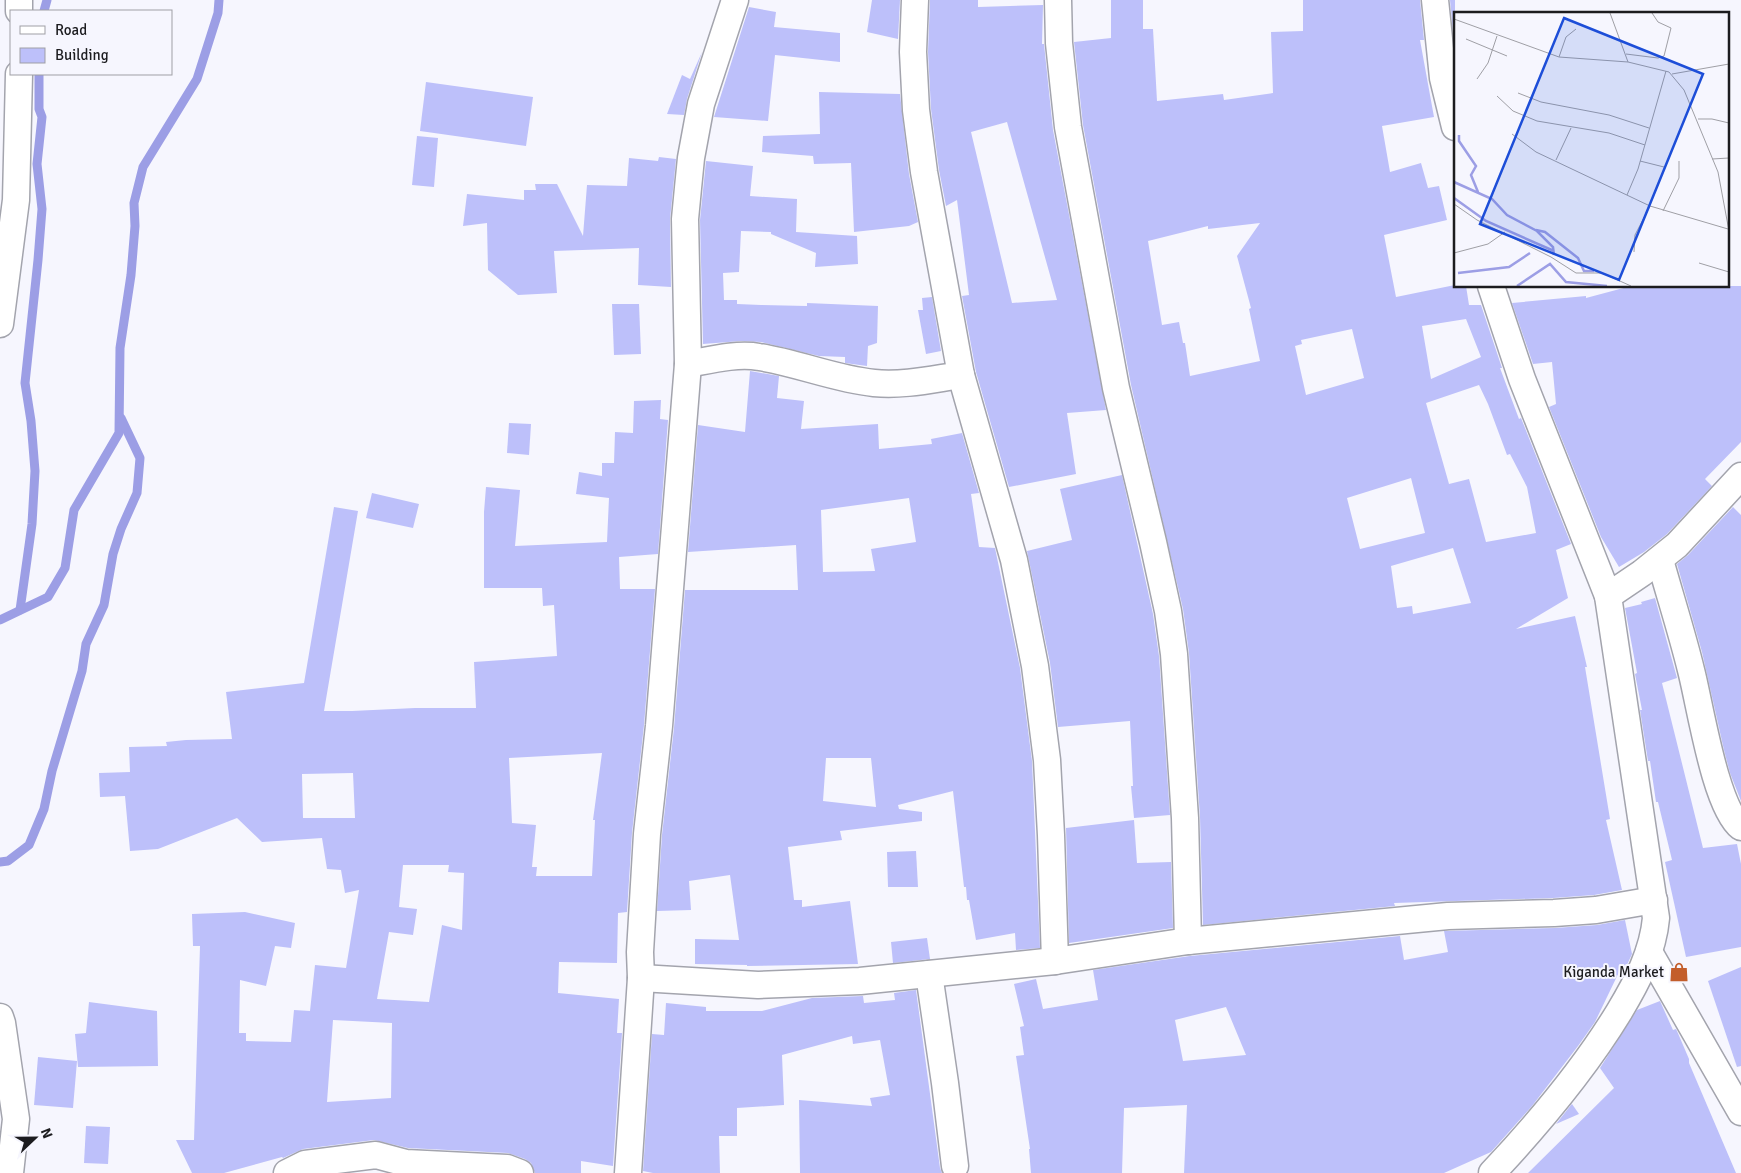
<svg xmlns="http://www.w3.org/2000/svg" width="1741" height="1173" font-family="Signika,sans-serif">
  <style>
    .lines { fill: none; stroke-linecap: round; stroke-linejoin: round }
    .stream { stroke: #9c9ee5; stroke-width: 9 }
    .building { fill: #bdc0fa; fill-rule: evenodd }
    .street-casing { stroke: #a3a4ad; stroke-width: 29 }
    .street { stroke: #fff; stroke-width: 26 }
    .labels { text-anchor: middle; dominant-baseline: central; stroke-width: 4; stroke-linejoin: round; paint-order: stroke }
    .poi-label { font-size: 15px; fill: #1c1c1f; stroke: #f6f6fe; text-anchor: end }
    .inset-river { fill: none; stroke: #9c9ee5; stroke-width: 2.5 }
    .inset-road { fill: none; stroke: #9f9fa5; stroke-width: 1 }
    .view { fill: #1d4ed8; fill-opacity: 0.15; stroke: #1d4ed8; stroke-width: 2.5 }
    .inset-edge { fill: none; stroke: #1c1c1f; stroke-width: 2.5 }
  </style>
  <rect width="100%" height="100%" fill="#f6f6fe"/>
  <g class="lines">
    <g class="stream">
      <path d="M44,11L47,0"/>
      <path d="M20,610L32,524L35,471L31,421L25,383L38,260L42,209L37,164L42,117L39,109V74"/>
      <path d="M0,620L48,597L65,568L74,510L119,433L120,348L131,275L135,226L134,203L143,167L197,79L218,13L219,0"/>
      <path d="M0,862L8,861L29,845L44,809L52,771L82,671L86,644L104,605L113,554L121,529L137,493L140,458L121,418"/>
    </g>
  </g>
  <g class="building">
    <path d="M872,0H900L898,39L867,32Z"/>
    <path d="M930,0H978V7L1043,5L1042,44H1044L1053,130L1106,410L1067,413L1076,474L1009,487L976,372L962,296L969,295L957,200L946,206L939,170L931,109L928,52ZM1007,122L1057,300L1012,303L971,132Z"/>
    <path d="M1111,0H1143V29H1153L1157,101L1223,94L1224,100L1273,93L1271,32L1303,31V0H1420L1424,40H1420L1434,117L1382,126L1390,172L1421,163L1428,188L1439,186L1447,220L1384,235L1396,297L1455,285V288L1466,286L1469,305H1481L1502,368H1500L1519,419L1521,418L1571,544L1556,550L1568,598L1516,629L1575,616L1587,667H1585L1610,819L1606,820L1622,890L1594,895L1553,898L1394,903L1395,906L1203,925L1200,817L1189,653L1183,609L1131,385L1083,125L1074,42L1111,38ZM1260,223L1237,256L1251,308L1249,309L1260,361L1190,376L1185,343H1183L1179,322L1162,325L1148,241L1208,226V229ZM1466,319L1481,357L1431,379L1422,326ZM1352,329L1364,378L1306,395L1295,346L1302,344L1301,340ZM1479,385L1488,404L1507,455L1510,454L1527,487L1536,533L1486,542L1469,479L1449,484L1426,403ZM1411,478L1425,533L1360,549L1347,498ZM1453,548L1471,603L1413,614L1412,606L1397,608L1391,566Z"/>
    <path d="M1450,0H1455V41H1454Z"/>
    <path d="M749,7L776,12L774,27L840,33V62L775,55L768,121L714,117Z"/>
    <path d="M702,52L687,99L684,115L667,114L682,75L690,79Z"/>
    <path d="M426,82L533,97L526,146L420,131Z"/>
    <path d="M819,92L900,94L909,174L918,222L909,226L854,232L851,163L814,164L813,156L762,152L763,136L820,134Z"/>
    <path d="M417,136L438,138L434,187L412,185Z"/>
    <path d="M659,157L676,159L670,219L671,287L638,285L639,248L554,251L557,293L518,295L488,270L487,223L463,226L467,194L524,200V190H536L535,184H557L583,236L587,185L627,186L629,158L658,161Z"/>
    <path d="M706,161L753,166L750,196L797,199L796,232L857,236L858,264L815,267L816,253L771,234V232L741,231L739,272L723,273L724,300H737V304L761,305L807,306V303L878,306L877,343L868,346L867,366L845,363V357L819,356L761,342L741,341L703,344L700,220Z"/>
    <path d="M1631,286H1741V442L1705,479L1712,486L1667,534L1644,552L1619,567L1601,537L1549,407L1556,404L1552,362L1533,364L1512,303L1586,296V298Z"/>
    <path d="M932,297L941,351L926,354L918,310H923L922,298Z"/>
    <path d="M612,304H639L641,354L614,355Z"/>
    <path d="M750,371L779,376L777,398L804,401L801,429L878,424L879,449L932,444L931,439L962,433L979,493L971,494L979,547L995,548L1020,668L1032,761L1040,948L1016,950L1015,933L976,940L969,900H967L966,887H964L953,791L898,805L899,809L922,812V821L840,831L842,840L788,847L794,900H802V907L850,901L858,964L747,966V965L695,964V939L739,940L730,875L689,881L691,910L657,911L662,835L674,728L685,590H798L796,545L688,552L698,425L745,432ZM909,498L916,542L871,549L875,571L823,572L821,510ZM826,758H871L876,807L823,801Z"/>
    <path d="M661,400L660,419L668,420L658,554L619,557L620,589H655L644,725L632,833L627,912L618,913L617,963L559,962L558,993L619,999L617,1033H622L613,1166L581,1161V1173H535L531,1163L525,1159L508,1153L408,1148L374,1140L303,1149L283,1158L282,1157L224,1173H192L176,1140H194L200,946H193L192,914L245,912L295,923L291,948L275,946L266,986L240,980L239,1033H246V1041L291,1042L294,1010L310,1011L315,965L346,968L359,890L345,893L341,870L327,869L322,838L262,842L237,818L158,849L130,851L125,796L100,797L99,773L130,772L129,747L167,746L166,742L186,740L232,739L226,692L304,683L334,507L358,511L324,711H352L415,708H476L474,662L557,656L554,605L543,606L542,588H484V512L486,487L520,490L515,546L607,542L609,498L576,494L579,472L602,476V463H614L615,432L633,433L634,401ZM602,753L593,820H595L592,876H536L537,867H532L536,825L512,823L509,758ZM353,773L355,818H303L302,774ZM403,865H449L448,872L464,873L462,930L442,925L429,1002L377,999L389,932L413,935L417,909L399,907ZM333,1020L392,1023L391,1098L327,1102Z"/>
    <path d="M509,423L531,424L529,455L507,453Z"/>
    <path d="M1122,475L1153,614L1159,656L1170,815L1134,818L1131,786H1133L1130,721L1058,727L1050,663L1027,551L1072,540L1060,489Z"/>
    <path d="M372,493L419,504L413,528L366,518Z"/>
    <path d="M1733,507L1741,515V801L1730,773L1724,750L1702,652L1677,564L1688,555Z"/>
    <path d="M1655,598L1677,678L1662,683L1703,848L1737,844L1741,864V947L1686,957L1665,862L1672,860L1658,802H1656L1650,761H1648L1640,710H1642L1635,674L1637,673L1625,608L1642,604L1641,602Z"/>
    <path d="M1134,820L1137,863L1171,862L1173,928L1069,943L1066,828Z"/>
    <path d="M916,851L918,887H888L887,852Z"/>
    <path d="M1625,920L1632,954L1626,967L1621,968L1595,1022L1578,1046L1532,1106L1491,1152L1444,1173H1184L1187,1105L1124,1108L1122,1173H1031L1029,1149H1030L1016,1056L1024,1055L1020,1027L1024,1026L1014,984L1036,979L1043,1009L1098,1000L1093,970L1190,956L1400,936L1404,960L1448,952L1444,931L1555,928L1597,925ZM1226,1007L1246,1055L1183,1061L1175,1020Z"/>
    <path d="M927,938L930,959L893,963L891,942Z"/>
    <path d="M1741,967V1066L1737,1067L1708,981Z"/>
    <path d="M916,990L940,1168L942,1173H800L799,1100L872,1106L870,1098L890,1095L880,1040L853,1044L852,1036L782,1055L784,1105L737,1108V1136H719L720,1173H653L643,1171L652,1034L664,1035L666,1003L706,1007V1011H762L812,998L863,996L864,1003L895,1000L894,993Z"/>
    <path d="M1660,1001L1673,1030L1676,1029L1677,1031L1689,1059V1063L1736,1173H1528L1614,1088L1600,1068L1637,1010Z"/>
    <path d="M89,1002L157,1011L158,1066L78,1067L75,1034L86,1033Z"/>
    <path d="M38,1057L77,1061L73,1108L34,1105Z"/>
    <path d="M1572,1104L1579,1114L1556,1124L1571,1105Z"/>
    <path d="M86,1126L110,1127L108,1164L84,1163Z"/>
  </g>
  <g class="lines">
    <defs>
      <g id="street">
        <path d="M915,0L913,52L916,110L924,172L961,375L1014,560L1035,666L1047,760L1051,835L1055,961"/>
        <path d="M1058,0L1059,43L1068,127L1116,388L1153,542L1168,611L1174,654L1185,818L1188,941"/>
        <path d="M1435,0L1443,78L1455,127"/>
        <path d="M19,11V0"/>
        <path d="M1491,286L1522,379L1608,596"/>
        <path d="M0,324L16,200L19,74"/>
        <path d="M688,364C710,360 737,353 759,357C798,363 835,379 874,383C903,386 933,379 961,375"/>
        <path d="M1660,560C1670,596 1682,633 1691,670C1700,704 1715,807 1741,827"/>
        <path d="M1649,952L1741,1112"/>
        <path d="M929,974L945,1083L955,1166"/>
        <path d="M641,978L758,985L860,981L1055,961L1188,941L1448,916L1554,913L1596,910L1654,900"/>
        <path d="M0,1017L2,1023L16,1119L10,1173"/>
        <path d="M287,1173L305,1164L376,1155L406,1163L507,1168L520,1173"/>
        <path d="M628,1173L641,978L640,952L647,834L659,726L688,364L685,219L688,188L691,158L701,104L735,0"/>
        <path d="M1492,1173C1539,1123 1583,1071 1619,1012C1637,982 1653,952 1656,918L1608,596L1642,573L1677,545L1741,476"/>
      </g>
    </defs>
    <use href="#street" class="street-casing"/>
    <use href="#street" class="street"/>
  </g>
  <defs>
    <symbol id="shop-bare" viewBox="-9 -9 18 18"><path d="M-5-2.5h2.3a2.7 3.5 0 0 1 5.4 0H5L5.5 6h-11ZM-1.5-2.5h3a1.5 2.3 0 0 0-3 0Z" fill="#c35e2b" stroke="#f6f6fe" stroke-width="2.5" paint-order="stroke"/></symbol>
  </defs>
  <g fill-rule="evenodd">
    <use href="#shop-bare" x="1665" y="958" width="28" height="28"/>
  </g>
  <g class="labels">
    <g class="poi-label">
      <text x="1664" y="972">Kiganda Market</text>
    </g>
  </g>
  <g transform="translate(1454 12)">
    <rect width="275" height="275" fill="#f6f6fe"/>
    <path class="inset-river" d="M5,123V129L22,154L17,163L24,180M0,170L38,187L53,203L83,219L99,235L100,243M0,186L32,209L100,239M82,218L91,220L124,246L130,259H140M4,261L55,255L76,241M63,274L96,252L112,270L153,274"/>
    <path class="inset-road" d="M156,1L174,50L215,60L230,78L264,160L275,219M0,7L105,45L174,50M12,27L53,44M172,42L204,46L210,44L217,16L204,10L198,1M105,45L112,25L122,17M218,62L275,52M23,67L34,51L43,24M64,81L87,90L155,103L195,116M43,84L59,99L83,109L155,121L191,133M244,107H258L275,111M58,122L82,140L196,194L274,217M258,147L275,146M102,148L117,116M186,149L210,155M173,183L184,157L212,59M0,192L23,208L97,245L122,261H148L177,274M209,199L225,166V149M180,240L181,223L196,194M0,241L34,232L51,220M245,251L275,260"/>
    <path class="view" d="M110,6L249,62L165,268L26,212Z"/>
    <rect width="275" height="275" class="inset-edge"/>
  </g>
  <rect x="10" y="10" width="162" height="65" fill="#f6f6fe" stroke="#9f9fa5"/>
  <rect x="20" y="26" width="25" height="8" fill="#ffffff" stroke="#9f9fa5"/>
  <text x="55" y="35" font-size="15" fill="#1c1c1f">Road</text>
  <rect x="20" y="48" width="25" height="15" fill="#bdc0fa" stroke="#9f9fa5"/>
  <text x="55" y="60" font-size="15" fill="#1c1c1f">Building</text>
  <g transform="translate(35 1138) rotate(68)" stroke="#f6f6fe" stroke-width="4" paint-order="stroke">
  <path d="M0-4L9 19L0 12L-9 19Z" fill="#1c1c1f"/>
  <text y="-8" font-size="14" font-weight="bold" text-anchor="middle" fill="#1c1c1f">N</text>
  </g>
</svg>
